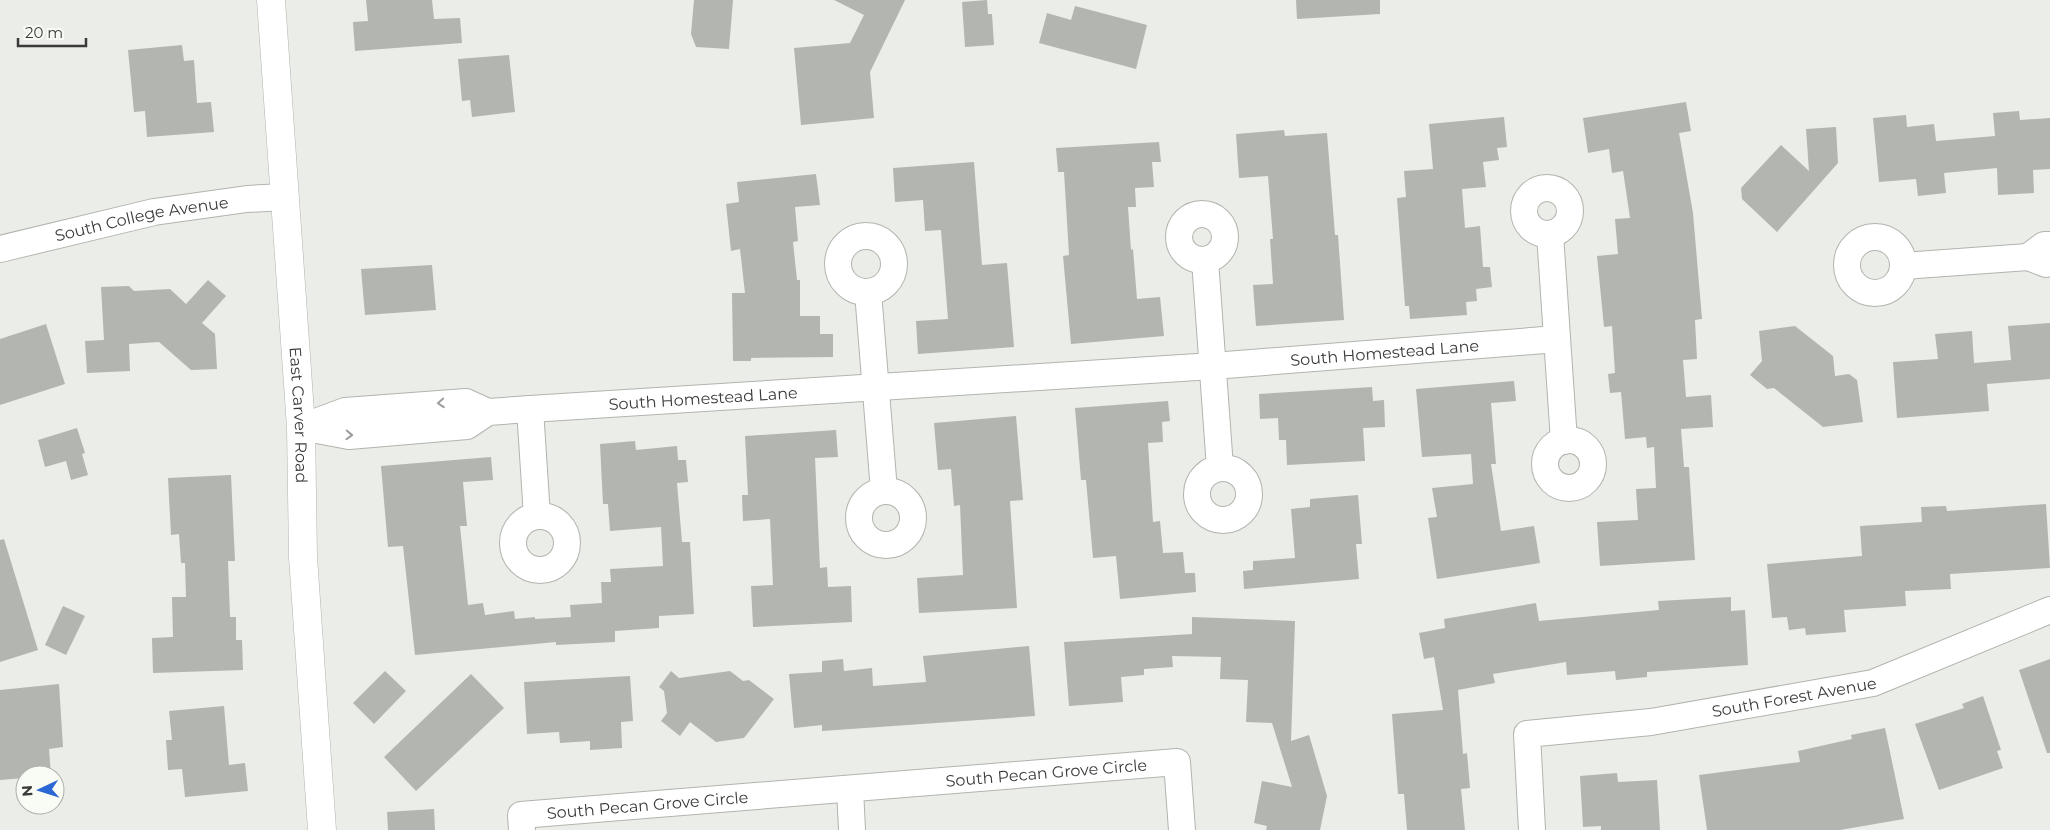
<svg xmlns="http://www.w3.org/2000/svg" width="2050" height="830" font-family="Montserrat,sans-serif">
  <style>
    .building { fill: #b3b5b0 }
    .lines { fill: none; stroke-linecap: round; stroke-linejoin: round }
    .minor-casing { stroke: #b2b4ae; stroke-width: 28 }
    .tertiary-casing { stroke: #b2b4ae; stroke-width: 29 }
    .minor { stroke: #fff; stroke-width: 26 }
    .tertiary { stroke: #fff; stroke-width: 28 }
    .oneway { stroke: #9c9c9c }
    .labels { text-anchor: middle; dominant-baseline: central; stroke-width: 4.5; stroke-linejoin: round; paint-order: stroke }
    .street-label { font-size: 16px; fill: #3a3a38; stroke: #f9fbf5 }
  </style>
  <rect width="100%" height="100%" fill="#ebede8"/>
  <g class="building">
    <path d="M366,0H432L434,19L460,18L462,43L355,51L353,22L368,21Z"/>
    <path d="M694,0H733L729,49L696,47L691,34Z"/>
    <path d="M834,0H905L870,72L874,118L801,125L794,48L850,43L864,15Z"/>
    <path d="M987,0L988,14H992L994,45L965,47L962,2Z"/>
    <path d="M1296,0H1380V14L1297,19Z"/>
    <path d="M1075,6L1147,25L1136,69L1039,43L1047,13L1071,20Z"/>
    <path d="M182,45L184,61L194,60L197,103L211,102L214,132L147,137L145,111L134,112L128,50Z"/>
    <path d="M509,55L515,112L472,117L470,100L462,101L458,59Z"/>
    <path d="M1686,102L1691,131L1679,133L1693,213L1702,319L1695,320L1697,359L1683,360L1686,397L1711,395L1713,427L1681,429L1684,467H1689L1695,560L1600,566L1597,522L1638,520L1636,489L1656,488L1654,447L1647,448L1646,437L1625,439L1621,392L1610,393L1608,374L1615,373L1612,326L1604,327L1597,256L1618,254L1615,219L1630,218L1623,171L1612,173L1609,149L1588,153L1583,118Z"/>
    <path d="M2019,111L2020,120L2050,118V169L2033,170L2034,193L1998,195L1997,168L1944,173L1946,193L1918,196L1916,179L1879,182L1873,118L1906,115L1907,127L1934,124L1936,141L1995,136L1993,113Z"/>
    <path d="M1504,117L1507,147L1497,148L1499,160L1483,162L1486,187L1462,189L1465,228L1480,226L1483,267H1490L1492,287L1476,289L1477,301L1466,302L1467,315L1410,319L1409,306H1405L1397,198L1406,197L1404,171L1433,169L1429,124Z"/>
    <path d="M1836,127L1838,163L1777,232L1742,199L1741,188L1781,145L1809,171L1806,129Z"/>
    <path d="M1284,130L1285,136L1327,133L1335,235H1338L1344,320L1256,326L1253,285L1273,284L1270,239H1273L1268,176L1239,178L1236,134Z"/>
    <path d="M1159,142L1161,162H1152L1154,187L1135,188L1136,207H1128L1131,250L1133,249L1137,299L1160,297L1164,336L1071,344L1063,256L1069,255L1064,172H1058L1056,148Z"/>
    <path d="M974,162L982,265L1007,263L1014,347L918,354L916,321L948,319L941,230L925,231L923,200L895,202L893,168Z"/>
    <path d="M816,174L820,205L795,207L798,241L793,242L797,280H800V316H820V334H833V357L751,358V361H733L732,293H745L740,249L731,251L726,204L739,202L737,182Z"/>
    <path d="M432,265L436,310L365,315L361,269Z"/>
    <path d="M208,280L226,296L202,323L215,334L217,369L191,370L159,342L129,344L130,371L87,373L85,341L104,340L101,287L129,286L134,291L170,289L186,304Z"/>
    <path d="M2050,323V379L1987,384L1989,411L1897,418L1893,362L1938,359L1935,334L1972,331L1974,363L2011,360L2008,326Z"/>
    <path d="M46,324L65,384L0,405V339Z"/>
    <path d="M1795,326L1833,356L1835,376L1849,374L1857,380L1863,422L1823,427L1774,388L1767,389L1750,375L1762,361L1759,331Z"/>
    <path d="M1514,381L1516,401L1491,403L1496,464H1491L1501,531L1534,526L1540,563L1437,579L1428,518L1437,517L1432,488L1473,484L1471,454L1422,457L1416,389Z"/>
    <path d="M1372,387L1373,401L1384,400L1385,427L1363,428L1365,461L1287,465L1286,440H1279L1278,418L1260,419L1259,394Z"/>
    <path d="M1168,401L1170,421L1162,422L1163,442L1148,443L1153,522L1160,521L1163,553L1183,552L1185,573H1195L1196,592L1120,599L1116,556L1093,558L1086,480H1081L1075,408Z"/>
    <path d="M1016,416L1023,500L1010,501L1017,608L919,613L917,578L963,575L960,505L954,506L951,469L938,470L934,423Z"/>
    <path d="M77,428L85,453L82,454L88,475L71,480L66,461L45,467L38,440Z"/>
    <path d="M836,430L838,457L815,458L820,568L827,567L828,587L851,586L852,622L753,627L751,586L773,585L770,519L743,521L742,495H748L745,436Z"/>
    <path d="M635,441L636,450L677,446L678,460H686L688,482L677,483L682,542H690L694,614L659,616V628L615,631V642L556,645V642L415,655L403,546L388,547L381,466L491,457L493,480L463,482L467,526H460L468,605L483,603L485,615L514,611L515,619L535,617V619L571,617L570,605L602,603L601,582H611L610,569L663,566L661,527L610,531L608,504H603L600,444Z"/>
    <path d="M231,475L235,561H228L230,617H236V640H242L243,670L153,673L152,638L173,637L172,597H186L185,563H181L179,534L171,535L168,478Z"/>
    <path d="M1358,495L1362,544H1356L1359,579L1244,589L1243,571L1253,570V561L1295,558L1291,509L1310,507V499Z"/>
    <path d="M2046,504L2050,568L1950,574L1951,589L1905,591L1906,606L1844,610L1846,632L1806,635L1805,628L1789,630L1787,617L1772,618L1767,564L1862,556L1860,526L1922,522L1921,507L1946,506L1947,511Z"/>
    <path d="M4,539L38,650L0,662V540Z"/>
    <path d="M1731,597V611L1745,610L1748,665L1647,672V677L1616,680L1615,671L1567,675L1566,662L1493,674L1495,683L1458,690L1463,754L1467,753L1470,788L1461,789L1465,830H1407L1404,794H1398L1392,714L1443,710L1434,657L1424,659L1419,633L1445,628L1444,619L1536,603L1539,621L1659,610L1658,601Z"/>
    <path d="M63,606L85,616L66,655L45,645Z"/>
    <path d="M1192,617L1295,621L1291,741L1309,735L1327,796L1320,830H1266L1267,826L1254,823L1262,781L1292,787L1272,723L1246,722L1248,680L1220,679L1221,657L1172,656L1173,667L1144,669V675L1121,677L1123,702L1069,706L1064,642L1192,634Z"/>
    <path d="M1029,646L1035,716L822,731V725L794,728L789,674L822,672V661L843,659L844,671L872,668L873,686L926,682L923,656Z"/>
    <path d="M2050,659V753H2047L2019,670Z"/>
    <path d="M385,671L406,691L374,724L353,703Z"/>
    <path d="M671,671L679,678L730,671L743,681L749,680L774,699L744,738L716,742L690,722L680,736L661,721L667,713L664,691L659,687Z"/>
    <path d="M471,674L504,708L416,791L384,757Z"/>
    <path d="M630,676L633,721L621,722L622,748L590,750V741L560,743L559,732L527,734L524,682Z"/>
    <path d="M59,684L63,747L49,749L51,775H25V778L0,780V690Z"/>
    <path d="M1983,696L2001,750L1997,751L2003,768L1939,790L1915,724L1964,708L1962,704Z"/>
    <path d="M224,706L229,765L245,763L248,791L185,797L182,769L168,770L166,740H172L169,711Z"/>
    <path d="M1885,728L1904,819L1840,830H1707L1699,775L1800,762L1798,751L1852,739L1851,735Z"/>
    <path d="M1617,773L1618,782L1657,780L1660,830H1601V826L1583,827L1580,776Z"/>
    <path d="M434,809L435,830H388L387,812Z"/>
  </g>
  <g class="lines">
    <defs>
      <g id="minor">
        <circle cx="1547" cy="211" r="23"/>
        <circle cx="1202" cy="237" r="23"/>
        <path d="M1550,234L1564,441"/>
        <circle cx="866" cy="264" r="28"/>
        <circle cx="1875" cy="265" r="28"/>
        <path d="M2050,245H2044L2028,257L2046,264L2050,263"/>
        <path id="s1" d="M0,249L154,212L247,199L284,197"/>
        <path d="M1205,260L1220,468"/>
        <path d="M1903,266L2028,257"/>
        <path d="M868,292L884,491"/>
        <path d="M530,409L537,516"/>
        <path id="s2" d="M301,427L349,436L467,426L488,412L530,409L1213,366L1557,339"/>
        <path d="M302,427L345,411L439,404L466,402L488,412"/>
        <circle cx="1569" cy="464" r="24"/>
        <circle cx="1223" cy="494" r="26"/>
        <circle cx="886" cy="518" r="27"/>
        <circle cx="540" cy="543" r="27"/>
        <path d="M850,789L852,830"/>
        <path id="s3" d="M522,830L521,815L1177,762L1182,830"/>
        <path id="s4" d="M1532,830L1527,734L1651,722L1873,683L2050,610"/>
      </g>
      <g id="tertiary">
        <path id="s5" d="M271,0L301,427L303,557L322,830"/>
      </g>
    </defs>
    <use href="#minor" class="minor-casing"/>
    <use href="#tertiary" class="tertiary-casing"/>
    <use href="#minor" class="minor"/>
    <use href="#tertiary" class="tertiary"/>
  </g>
  <defs><path id="oneway-chevron" d="M-2-3.5L2.5 0L-2 3.5" fill="none" stroke-width="1.6" stroke-linecap="round" stroke-linejoin="round" transform="scale(1.25)"/></defs>
  <g class="oneway">
    <use href="#oneway-chevron" transform="translate(441 403) rotate(176)"/>
    <use href="#oneway-chevron" transform="translate(349 435) rotate(2)"/>
  </g>
  <g class="labels">
    <g class="street-label">
      <text stroke="none"><textPath href="#s1" startOffset="145">South College Avenue</textPath></text>
      <text stroke="none"><textPath href="#s2" startOffset="1091">South Homestead Lane</textPath></text>
      <text stroke="none"><textPath href="#s2" startOffset="408">South Homestead Lane</textPath></text>
      <text stroke="none"><textPath href="#s5" startOffset="416">East Carver Road</textPath></text>
      <text stroke="none"><textPath href="#s4" startOffset="366">South Forest Avenue</textPath></text>
      <text stroke="none"><textPath href="#s3" startOffset="542">South Pecan Grove Circle</textPath></text>
      <text stroke="none"><textPath href="#s3" startOffset="142">South Pecan Grove Circle</textPath></text>
    </g>
  </g>
  <g transform="translate(40 790) rotate(266)"><circle r="24" fill="#f9fbf5" stroke="#adaea9"/>
  <path d="M0-4L9 19L0 12L-9 19Z" fill="#2a67d4"/>
  <text y="-8" font-size="14" font-weight="bold" text-anchor="middle" fill="#3a3a38">N</text>
  </g>
  <path d="M18 38v8h68v-8" fill="none" stroke="#3a3a38" stroke-width="2.5"/>
  <text x="25" y="38" font-size="15" fill="#3a3a38" stroke="#f9fbf5" stroke-width="4" paint-order="stroke">20 m</text>
</svg>
